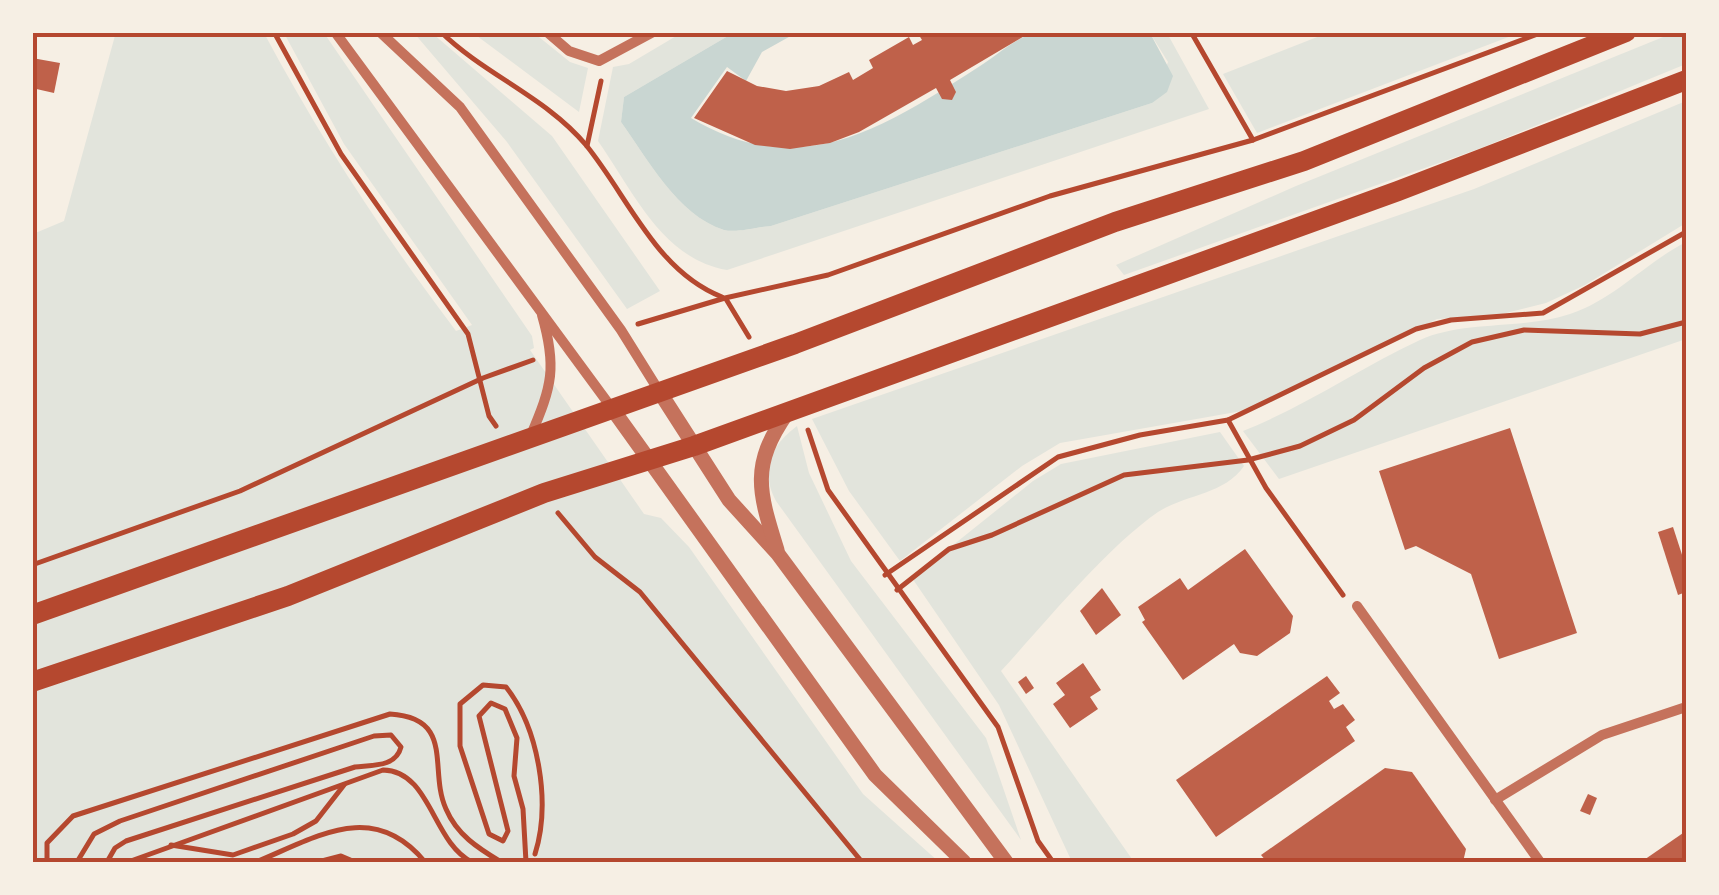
<svg xmlns="http://www.w3.org/2000/svg" width="1719" height="895" font-family="Jost,sans-serif">
  <style>
    .green { fill: #e2e4dc }
    .water { fill: #c9d6d2 }
    .building { fill: #bf614a }
    .lines { fill: none; stroke-linecap: round; stroke-linejoin: round }
    .path { stroke: #b5482f; stroke-width: 5 }
    .minor { stroke: #c5725c; stroke-width: 10 }
    .tertiary { stroke: #c5725c; stroke-width: 15 }
    .primary { stroke: #b5482f; stroke-width: 20 }
    .neatline { fill: none; stroke: #b5482f; stroke-width: 4 }
  </style>
  <rect width="100%" height="100%" fill="#f6efe4"/>
  <g class="green">
    <path d="M116,32L264,33C322,141 382,233 456,331L472,325L344,144L284,33H324L532,336L534,348L530,350L644,514L661,518L689,547L863,794L939,862H33V234L64,221Z"/>
    <path d="M683,32L733,33L624,97L621,122C648,159 677,215 724,230C737,233 758,227 771,226L1152,103L1168,62L1150,33H1167L1209,109L727,270C662,259 633,191 598,141L613,67L629,64Z"/>
    <path d="M1330,32H1519V33L1257,133L1223,74Z"/>
    <path d="M414,33H432L552,136L660,291L627,309L507,142Z"/>
    <path d="M473,33H534L570,62L588,68L579,112Z"/>
    <path d="M1673,33H1686V64L1481,148L1124,275L1116,265L1296,186Z"/>
    <path d="M1686,101V223L1585,285L1546,303L1498,315L1437,319L1259,408L1060,443L1022,466L900,561L849,491L812,419L1474,189Z"/>
    <path d="M1686,242V339L1279,479L1243,431C1306,406 1360,368 1420,340C1464,320 1522,330 1570,314C1615,299 1645,263 1686,242Z"/>
    <path d="M797,426L809,473L851,561L986,738L1021,840L776,501C760,471 770,446 797,426Z"/>
    <path d="M1220,432L1244,466C1224,495 1186,494 1158,512C1106,548 1045,623 1001,671L1134,862H1072L999,705L912,578L1033,481L1061,464Z"/>
  </g>
  <path class="water" d="M733,33H796L762,52L746,81L727,67L691,118C799,183 882,129 977,68C994,58 1017,36 1036,33C1071,26 1114,33 1150,33L1173,76L1167,92L1152,103L771,226C757,227 737,233 724,230C677,215 648,159 621,122L624,97Z"/>
  <g class="building">
    <path d="M917,32H1031L950,80L956,92L952,100L942,99L936,88L859,132L830,143L790,149L755,145L694,118L727,71L757,86L786,91L819,86L849,72L853,80L873,68L869,60L909,37L913,45L922,40Z"/>
    <path d="M32,58L60,63L54,93L32,88Z"/>
    <path d="M1510,428L1577,633L1499,659L1471,574L1416,546L1405,550L1379,471Z"/>
    <path d="M1673,527L1686,567V592L1678,595L1658,532Z"/>
    <path d="M1245,549L1293,616L1290,633L1257,656L1240,653L1234,644L1183,680L1142,622L1145,620L1138,607L1180,578L1188,590Z"/>
    <path d="M1102,588L1121,615L1096,635L1080,611Z"/>
    <path d="M1083,663L1101,690L1090,697L1098,709L1070,728L1053,704L1065,695L1056,683Z"/>
    <path d="M1026,676L1034,688L1026,694L1018,682Z"/>
    <path d="M1327,676L1340,693L1329,701L1334,709L1343,704L1355,720L1346,727L1355,741L1216,837L1176,780Z"/>
    <path d="M1385,768L1412,772L1466,849L1463,862H1267L1261,855Z"/>
    <path d="M1588,794L1597,798L1590,815L1580,811Z"/>
    <path d="M1686,831V862H1641Z"/>
  </g>
  <g class="lines">
    <g class="path">
      <path d="M274,32L341,154L468,334L489,416L496,426"/>
      <path d="M441,32C485,75 546,97 586,145C629,198 656,271 722,297"/>
      <path d="M1191,32L1253,140"/>
      <path d="M587,146L601,81"/>
      <path d="M726,299L749,337"/>
      <path d="M638,324L725,298L828,275L1050,196L1253,140L1543,32"/>
      <path d="M1228,420L1266,488L1343,595"/>
      <path d="M808,430L828,490L998,727L1038,841L1053,862"/>
      <path d="M558,513L595,557L640,592L862,862"/>
      <path d="M32,565L240,491L483,378L533,360"/>
      <path d="M885,575L1058,457L1140,435L1228,420L1416,329L1451,320L1543,313L1686,232"/>
      <path d="M897,590L949,549L992,535L1124,475L1248,460L1300,446L1354,420L1424,368L1472,342L1524,330L1640,334L1686,322"/>
      <path d="M171,845L233,855L293,834L316,821L344,785"/>
      <path d="M47,862V843L73,816L390,714C456,718 428,770 446,809C457,835 478,848 501,862"/>
      <path d="M77,862L94,834L120,821L374,736L391,735L401,747C396,767 373,765 355,767L126,841L115,848L107,862"/>
      <path d="M128,862L383,770C431,771 432,842 472,862"/>
      <path d="M256,862C317,837 373,799 425,862"/>
      <path d="M318,862L341,856L355,862"/>
      <path d="M526,862L523,809L514,776L517,738L505,709L491,703L479,716L508,831L503,841L489,834L460,746V704L483,685L506,687C539,729 551,803 535,854"/>
    </g>
    <g class="minor">
      <path d="M335,32L611,407"/>
      <path d="M380,32L460,107L621,330L659,391"/>
      <path d="M547,32L569,51L599,61L653,32"/>
      <path d="M531,435C552,386 557,367 542,315"/>
      <path d="M1357,606L1540,862"/>
      <path d="M1495,800L1602,735L1686,707"/>
    </g>
    <g class="tertiary">
      <path d="M659,391L729,500L778,554L1006,862"/>
      <path d="M611,407L875,775L964,862"/>
      <path d="M777,550C759,492 750,466 787,413"/>
    </g>
    <g class="primary">
      <path d="M32,615L795,344L1115,222L1304,161L1626,32"/>
      <path d="M32,682L288,596L544,493L694,446L1398,191L1686,80"/>
    </g>
  </g>
  <rect width="1719" height="895" fill="none" stroke="#f6efe4" stroke-width="70"/>
  <rect x="35" y="35" width="1649" height="825" class="neatline"/>
</svg>
